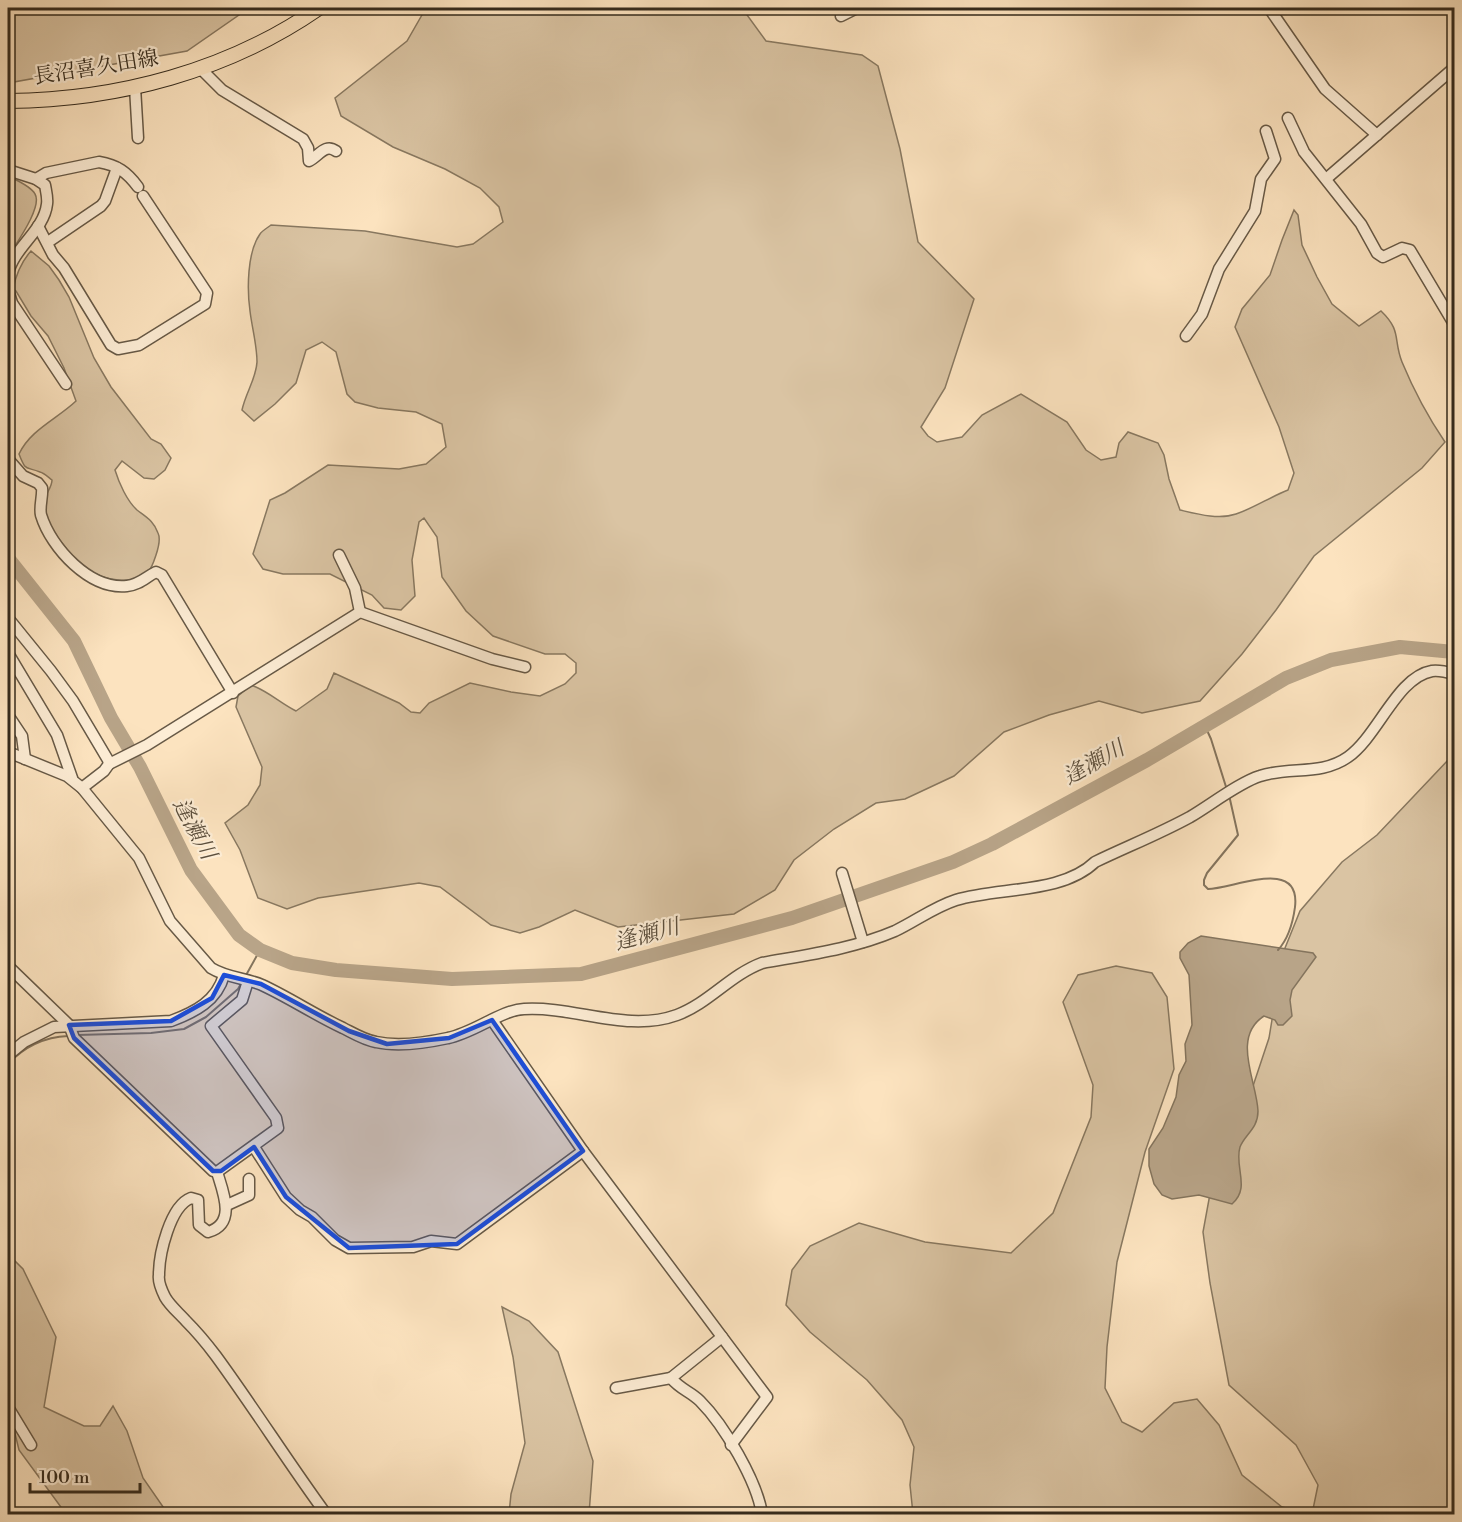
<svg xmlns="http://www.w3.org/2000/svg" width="1462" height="1522" font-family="'Libre Bodoni','Noto Serif JP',serif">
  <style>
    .green { fill: #dac4a3; stroke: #887860; stroke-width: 1.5 }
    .water { fill: #b8a488; stroke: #84745d; stroke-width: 1.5 }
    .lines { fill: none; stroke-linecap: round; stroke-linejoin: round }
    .stream { stroke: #84745d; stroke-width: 2 }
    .river { stroke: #b8a488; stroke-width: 14 }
    .minor-casing { stroke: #675946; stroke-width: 13 }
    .major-casing { stroke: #352b1d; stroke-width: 16 }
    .minor { stroke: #fdedd5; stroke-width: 10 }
    .major { stroke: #fce3bf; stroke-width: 14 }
    .marked { fill: #1d4ed8; fill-opacity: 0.2; stroke: #1d4ed8; stroke-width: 4.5; stroke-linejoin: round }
    .labels { text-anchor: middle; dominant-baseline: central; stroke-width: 4.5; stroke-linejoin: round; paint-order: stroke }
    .street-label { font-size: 21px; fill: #352b1d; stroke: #fdedd5 }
    .water-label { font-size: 22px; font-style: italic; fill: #5c4f3d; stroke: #fdedd5 }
  </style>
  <rect width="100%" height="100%" fill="#fce3bf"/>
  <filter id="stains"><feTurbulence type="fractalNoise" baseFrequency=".00333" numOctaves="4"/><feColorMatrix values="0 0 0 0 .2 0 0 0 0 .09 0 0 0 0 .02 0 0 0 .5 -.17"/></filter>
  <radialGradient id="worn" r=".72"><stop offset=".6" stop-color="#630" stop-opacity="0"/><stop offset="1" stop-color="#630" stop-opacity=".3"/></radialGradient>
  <g class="green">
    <path d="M8,8H249L187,51L8,83Z"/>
    <path d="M426,8H742L766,41L862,55L878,66L900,149L918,242L974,299L945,388L921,427L928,436L937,442L962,437L982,415L1021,394L1067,422L1086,450L1101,460L1116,457L1119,443L1128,432L1158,443L1164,455L1169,479L1180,510C1197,514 1219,520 1236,514C1254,508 1270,497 1288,490L1294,473L1279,427L1235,327L1242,309L1270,275L1282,240L1294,210L1298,215L1302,245L1317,277L1332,304L1359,326L1381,311C1402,331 1393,339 1402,362C1414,391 1428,417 1445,442L1422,468L1314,556L1276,610L1242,654L1200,701L1142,713L1099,701L1049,715L1004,732L954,776L905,799L876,803L834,829L794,860L775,890L734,914L618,927L575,910L539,927L520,933L491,925L440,887L419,883L318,898L287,909L258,898L240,850L225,823L248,805L260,785L262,767L236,707L238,696L251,685C268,691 280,703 296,711L327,689L334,673L399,703L411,712L420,713L429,703L470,683L511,692L540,696L565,684L576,673V663L565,654H545L493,636L466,611L442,577L437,537L424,518L419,522L412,560L415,596L401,610L384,608L372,595L330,574H283L263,569L253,554L270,500L285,493L328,465L399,469L426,464L446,447L442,424L416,412L378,408L355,402L347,394L336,352L322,342L306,350L296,383L275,404L254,421L242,410C246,392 256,379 257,362C257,345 252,328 250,311C247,290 247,252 260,234C262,231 267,228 271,225L365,231L457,247L473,244L503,222L499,207L480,188L445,169L393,147L341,116L335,98L407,41Z"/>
    <path d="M8,176C16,180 31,186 35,194C43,207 15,245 8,257Z"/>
    <path d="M31,251L49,266L59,280L69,297L94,358L111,387L151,439L161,444L171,458L165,470L154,479L144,478L122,461L115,470C119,483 127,501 137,510C146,517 154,521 158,533C161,539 158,549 156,555C154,561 152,568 148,572C133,586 103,580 88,569C71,557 45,526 44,506C43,495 52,489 52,480C48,477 44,473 40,472C25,466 26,472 19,454C30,430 57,419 76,401L64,368L48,336L31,316L16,291L13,289C16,275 21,262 31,251Z"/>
    <path d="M1454,757V1514H1312L1318,1485L1296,1445L1229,1385L1210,1283L1203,1232L1214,1172L1248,1101L1269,1038L1283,953L1300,911L1342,862L1377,835L1450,758Z"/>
    <path d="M1116,966L1152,973L1167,997L1174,1069L1145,1152L1117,1262L1107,1347L1105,1388L1122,1422L1142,1432L1174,1403L1197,1399L1219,1425L1242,1475L1282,1507L1310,1514H913L910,1485L914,1447L902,1420L867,1380L810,1332L786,1305L792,1270L810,1246L859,1223L925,1242L1011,1253L1053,1213L1091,1117L1093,1085L1063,1002L1078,975Z"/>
    <path d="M8,1254L23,1269L56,1337L44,1407L84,1426H100L113,1406L127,1431L143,1478L168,1514H66L19,1450L8,1405Z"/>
    <path d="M502,1307L529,1321L558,1352L593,1461L589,1514H509L511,1494L525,1443L513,1357Z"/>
  </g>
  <path class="water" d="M1201,936L1313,953L1316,957L1292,990L1290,1000L1292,1016L1283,1025H1278L1275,1020L1264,1016C1231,1037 1257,1082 1258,1111C1258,1129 1245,1134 1240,1147C1234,1167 1251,1188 1232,1204L1199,1195L1172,1199L1162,1195L1154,1184L1149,1166V1149L1163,1128L1176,1097L1179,1075L1186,1061L1185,1044L1192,1025L1189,975L1180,958V952L1188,943Z"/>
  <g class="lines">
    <g class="stream">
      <path d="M1205,726L1211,739L1227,790"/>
      <path d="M1229,795L1238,835L1207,873L1204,880V885L1208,889C1233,889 1301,856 1295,907C1293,922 1289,938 1278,950"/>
      <path d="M245,977L260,950"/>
      <path d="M77,1035L151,1033L184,1029L206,1017L238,989L242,982"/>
      <path d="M8,1064C24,1047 45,1037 68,1036"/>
    </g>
    <path class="river" d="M8,558L74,641L111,718L140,767L191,870L239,935L260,950L292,963L336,970L452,979L581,974L792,918L953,862L992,844L1147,760L1286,678L1331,660L1400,647L1454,652"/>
    <defs>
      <g id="minor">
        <path d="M1269,8L1325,89L1377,135"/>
        <path d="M841,16L857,8"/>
        <path d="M200,68L222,90L303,139L308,148L309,161C319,156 325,143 336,151"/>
        <path d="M135,87L138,138"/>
        <path d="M1288,118L1304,152L1361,224L1377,253L1383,257L1402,248L1410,250L1454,324"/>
        <path d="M8,170L36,179L45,185C46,191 48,198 47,204C44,231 13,248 8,274"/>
        <path d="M36,179L46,173L99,162C117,165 127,172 138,187"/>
        <path d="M1326,179L1454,68"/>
        <path d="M38,226L53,255L64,268L111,345L118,349L139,345L205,304L207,293L143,196"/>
        <path d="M48,242L101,206L105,201L117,168"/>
        <path d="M8,290L12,303L66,384"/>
        <path d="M1186,336L1202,314L1219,269L1255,211L1261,179L1275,159L1266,131"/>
        <path d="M8,459L23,476L38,483L42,488C43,496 39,507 41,515C51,548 90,590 127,586C139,585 146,577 156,572L162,575L233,693"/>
        <path d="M339,555L355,588L360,612"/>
        <path d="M8,618L51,671L73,701L108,760L109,764L104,771L82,788"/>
        <path d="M8,653L57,735L72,778"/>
        <path d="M8,715L22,736L25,759"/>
        <path d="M8,752L67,776L82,788L139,858L170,921L211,968C227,978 246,978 262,985C290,998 315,1015 343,1028C353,1033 364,1040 376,1042C399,1047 425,1043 448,1038C474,1033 501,1010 524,1009C575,1006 627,1033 677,1015C709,1003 730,975 762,963C806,955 853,949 895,931C916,921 934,907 956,900C999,887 1062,894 1095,862C1126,847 1159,834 1190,817C1209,806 1240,782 1260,776C1290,766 1321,776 1348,757C1378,736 1397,677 1432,671C1439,670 1447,672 1454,674"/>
        <path d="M109,764L147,745L360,612L492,659L525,667"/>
        <path d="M842,873L863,942"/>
        <path d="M8,966L69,1025L74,1038L213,1171L217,1172L278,1128L276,1118L211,1026L242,1000L248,981"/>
        <path d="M492,1020L583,1151L767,1397L731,1445"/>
        <path d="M8,1055L24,1042L54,1027L171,1021C195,1012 217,1001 224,975"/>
        <path d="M254,1147L286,1197L300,1210L312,1217L335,1240L349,1248L413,1247L431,1241L457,1244L583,1151"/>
        <path d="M217,1172C223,1192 237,1224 208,1232L199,1225L198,1200L191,1198C170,1206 159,1254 159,1275C158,1281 162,1291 165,1297C170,1306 179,1313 186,1321C197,1332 207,1344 216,1356C254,1408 288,1462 326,1514"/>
        <path d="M227,1205L249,1195V1179"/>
        <path d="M722,1337L671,1378C681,1390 690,1391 700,1401C724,1425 757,1481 762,1514"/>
        <path d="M616,1388L671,1378"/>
        <path d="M8,1407L31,1445"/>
      </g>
      <path id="major" d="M8,101C118,100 228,71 319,8"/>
    </defs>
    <use href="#minor" class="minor-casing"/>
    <use href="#major" class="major-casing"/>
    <use href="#minor" class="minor"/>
    <use href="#major" class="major"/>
  </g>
  <path class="marked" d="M224,975L261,984L349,1031L387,1044L449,1038L492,1020L583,1151L457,1244L349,1248L286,1197L254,1147L221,1171H213L74,1038L69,1025L171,1021L212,998Z"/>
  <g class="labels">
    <g class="street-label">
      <text transform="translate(96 68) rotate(-9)">長沼喜久田線</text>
    </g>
    <g class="water-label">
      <text transform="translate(1094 763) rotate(-29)">逢瀬川</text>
      <text transform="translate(194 829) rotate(62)">逢瀬川</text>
      <text transform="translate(647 935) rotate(-15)">逢瀬川</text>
    </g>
  </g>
  <rect width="1462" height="1522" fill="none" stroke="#fce3bf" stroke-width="30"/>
  <rect x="9" y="9" width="1444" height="1504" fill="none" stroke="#352b1d" stroke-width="3"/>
  <rect x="15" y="15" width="1432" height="1492" fill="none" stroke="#352b1d" stroke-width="1.5"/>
  <path d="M30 1483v9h110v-9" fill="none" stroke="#352b1d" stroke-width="3"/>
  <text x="39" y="1483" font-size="18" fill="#352b1d" stroke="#fdedd5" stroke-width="4.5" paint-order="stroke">100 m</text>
  <rect width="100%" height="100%" filter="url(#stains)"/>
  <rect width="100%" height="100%" fill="url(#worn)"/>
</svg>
